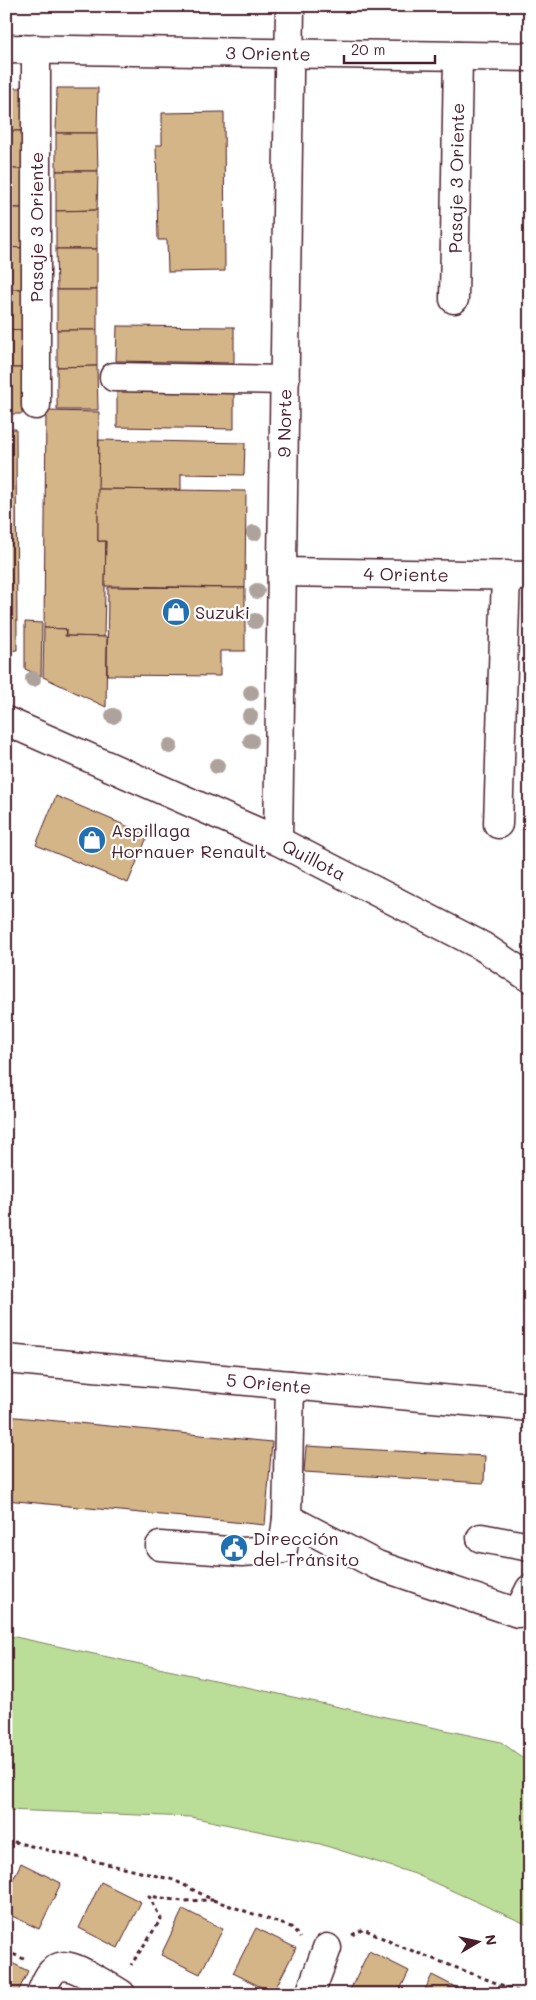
<svg xmlns="http://www.w3.org/2000/svg" width="536" height="2000" font-family="Mali,sans-serif">
  <style>
    .green { fill: #badd97; stroke: #827e61 }
    .building { fill: #d4b587; stroke: #4a1f2b }
    .lines { fill: none; stroke-linecap: round; stroke-linejoin: round }
    .minor-casing { stroke: #4a1f2b; stroke-width: 31 }
    .major-casing { stroke: #4a1f2b; stroke-width: 31 }
    .path { stroke: #4a1f2b; stroke-width: 3; stroke-dasharray: 4 4; stroke-linecap: butt }
    .minor { stroke: #fff; stroke-width: 28 }
    .major { stroke: #fff; stroke-width: 28 }
    .tree { fill: #aea39c }
    .labels { text-anchor: middle; dominant-baseline: central; stroke-width: 4.5; stroke-linejoin: round; paint-order: stroke }
    .street-label { font-size: 18px; fill: #4a1f2b; stroke: #fff }
    .poi-label { font-size: 18px; fill: #4a1f2b; stroke: #fff; text-anchor: start }
  </style>
  <rect width="100%" height="100%" fill="#fff"/>
  <filter id="ink" filterUnits="userSpaceOnUse"><feTurbulence type="fractalNoise" baseFrequency=".02" numOctaves="2"/><feDisplacementMap in="SourceGraphic" scale="10" xChannelSelector="R" yChannelSelector="G"/><feConvolveMatrix kernelMatrix="1 2 1 2 8 2 1 2 1" color-interpolation-filters="sRGB"/></filter>
  <g filter="url(#ink)">
    <path class="green" d="M6,1635L501,1742L530,1763V1926L415,1874L320,1844L191,1817L6,1810Z"/>
    <g class="building">
      <rect x="6" y="88" width="17" height="43"/>
      <path d="M57,88H98L97,133H56Z"/>
      <path d="M224,112L225,271L168,272L167,240H158L156,145H162V113Z"/>
      <rect x="6" y="131" width="17" height="38"/>
      <path d="M56,133H97L98,171H56Z"/>
      <rect x="6" y="169" width="17" height="39"/>
      <path d="M56,171H98L97,210L56,211Z"/>
      <path d="M6,208H23V248L6,247Z"/>
      <path d="M97,210V249H56V211Z"/>
      <path d="M6,247L23,248V289H6Z"/>
      <path d="M56,249H97V290H57Z"/>
      <path d="M6,289H23L22,330L6,329Z"/>
      <rect x="57" y="290" width="40" height="40"/>
      <path d="M117,326L234,327V363L116,361Z"/>
      <path d="M6,329L22,330V368H6Z"/>
      <path d="M57,330H97V366L57,367Z"/>
      <path d="M97,366L98,410H57V367Z"/>
      <rect x="6" y="368" width="16" height="46"/>
      <path d="M117,390L234,393V429L117,427Z"/>
      <path d="M46,411L99,412L98,541H106L104,637L66,636V629L44,628Z"/>
      <path d="M6,429H16L17,650L6,651Z"/>
      <path d="M99,440L245,443L244,475L181,474V490L98,489Z"/>
      <path d="M98,489L246,491L245,588L105,586L106,541H98Z"/>
      <path d="M108,587L245,588V651H220V676L107,675Z"/>
      <path d="M25,622L42,623L41,676L25,669Z"/>
      <path d="M44,628L66,629L65,636L107,637L106,707L43,677Z"/>
      <path d="M56,796L148,835L128,883L36,845Z"/>
      <path d="M6,1416L272,1442L265,1525L6,1500Z"/>
      <path d="M306,1446L485,1456L484,1483L304,1472Z"/>
      <path d="M21,1863L61,1883L39,1929L6,1913V1894Z"/>
      <path d="M101,1882L141,1902L118,1948L79,1928Z"/>
      <path d="M183,1909L223,1929L200,1974L161,1955Z"/>
      <path d="M256,1928L296,1948L273,1993L233,1973Z"/>
      <path d="M369,1951L409,1971L398,1994H348Z"/>
      <path d="M6,1960L28,1971L17,1994H6Z"/>
      <path d="M432,1975L469,1994H423Z"/>
    </g>
    <g class="lines">
      <defs>
        <g id="minor">
          <path id="s1" d="M6,49L530,57"/>
          <path d="M36,49V405"/>
          <path id="s2" d="M454,299L458,56"/>
          <path d="M114,377L285,380"/>
          <path id="s3" d="M282,572L530,576"/>
          <path d="M498,824L506,575"/>
          <path id="s4" d="M278,841L290,6"/>
          <path d="M290,1385L287,1518L377,1565L518,1613L530,1589"/>
          <path d="M481,1538L530,1547"/>
          <path d="M160,1546L242,1552L283,1549L287,1518"/>
          <path d="M41,1994C52,1961 63,1961 90,1976C100,1982 111,1987 121,1994"/>
          <path d="M310,1994L327,1948"/>
        </g>
        <g id="major">
          <path id="s5" d="M6,721L278,841L482,946L530,978"/>
          <path id="s6" d="M6,1359L530,1407"/>
        </g>
      </defs>
      <use href="#minor" class="minor-casing"/>
      <use href="#major" class="major-casing"/>
      <g class="path">
        <path d="M6,1840L174,1880L213,1900L182,1901L149,1896L161,1919L131,1965"/>
        <path d="M213,1900L291,1927L300,1938"/>
        <path d="M352,1935L364,1929L397,1945L525,1994"/>
        <path d="M6,1951L24,1959"/>
        <path d="M501,1994L503,1985"/>
      </g>
      <use href="#minor" class="minor"/>
      <use href="#major" class="major"/>
    </g>
    <g class="tree">
      <circle cx="254" cy="533" r="8"/>
      <circle cx="257" cy="591" r="8"/>
      <circle cx="255" cy="621" r="8"/>
      <circle cx="33" cy="679" r="8"/>
      <circle cx="251" cy="693" r="8"/>
      <circle cx="113" cy="716" r="8"/>
      <circle cx="250" cy="716" r="8"/>
      <circle cx="251" cy="741" r="8"/>
      <circle cx="170" cy="746" r="8"/>
      <circle cx="217" cy="766" r="8"/>
    </g>
  </g>
  <defs>
    <symbol id="shop-disc" viewBox="-11 -11 22 22"><circle r="9.5" fill="#1f6fb2" stroke="#fff"/><path d="M-5-2.5h2.3a2.7 3.5 0 0 1 5.4 0H5L5.5 6h-11ZM-1.5-2.5h3a1.5 2.3 0 0 0-3 0Z" fill="#fff"/></symbol>
    <symbol id="civic-disc" viewBox="-11 -11 22 22"><circle r="9.5" fill="#1f6fb2" stroke="#fff"/><path d="M-.6-6.5H3V-4.5H.6V-3L4-1V1h2V6H-6V1h2V-1L-.6-3ZM-1.2 2.5V6h2.4V2.5Z" fill="#fff"/></symbol>
  </defs>
  <g fill-rule="evenodd">
    <use href="#shop-disc" x="160" y="596" width="32" height="32"/>
    <use href="#shop-disc" x="76" y="824" width="32" height="32"/>
    <use href="#civic-disc" x="218" y="1532" width="32" height="32"/>
  </g>
  <g class="labels">
    <g class="street-label">
      <text stroke="none"><textPath href="#s1" startOffset="262">3 Oriente</textPath></text>
      <text stroke="none"><textPath href="#s2" startOffset="121">Pasaje 3 Oriente</textPath></text>
      <text transform="translate(36 227) rotate(-90)">Pasaje 3 Oriente</text>
      <text stroke="none"><textPath href="#s4" startOffset="418">9 Norte</textPath></text>
      <text stroke="none"><textPath href="#s3" startOffset="124">4 Oriente</textPath></text>
      <text stroke="none"><textPath href="#s5" startOffset="338">Quillota</textPath></text>
      <text stroke="none"><textPath href="#s6" startOffset="264">5 Oriente</textPath></text>
    </g>
    <g class="poi-label">
      <text x="195" y="612">Suzuki</text>
      <text x="111" y="830">Aspillaga<tspan x="111" dy="21">Hornauer Renault</tspan></text>
      <text x="253" y="1538">Dirección<tspan x="253" dy="21">del Tránsito</tspan></text>
    </g>
  </g>
  <rect width="536" height="2000" fill="none" stroke="#fff" stroke-width="25"/>
  <rect x="12" y="12" width="511" height="1975" fill="none" stroke="#4a1f2b" stroke-width="2" filter="url(#ink)"/>
  <g transform="translate(478 1942) rotate(81)" stroke="#ffffff" stroke-width="4" paint-order="stroke">
  <path d="M0-4L9 19L0 12L-9 19Z" fill="#4a1f2b"/>
  <text y="-8" font-size="14" font-weight="bold" text-anchor="middle" fill="#4a1f2b">N</text>
  </g>
  <path d="M344 55v8h91v-8" fill="none" stroke="#4a1f2b" stroke-width="2.5"/>
  <text x="351" y="55" font-size="15" fill="#4a1f2b" stroke="#ffffff" stroke-width="4" paint-order="stroke">20 m</text>
</svg>
